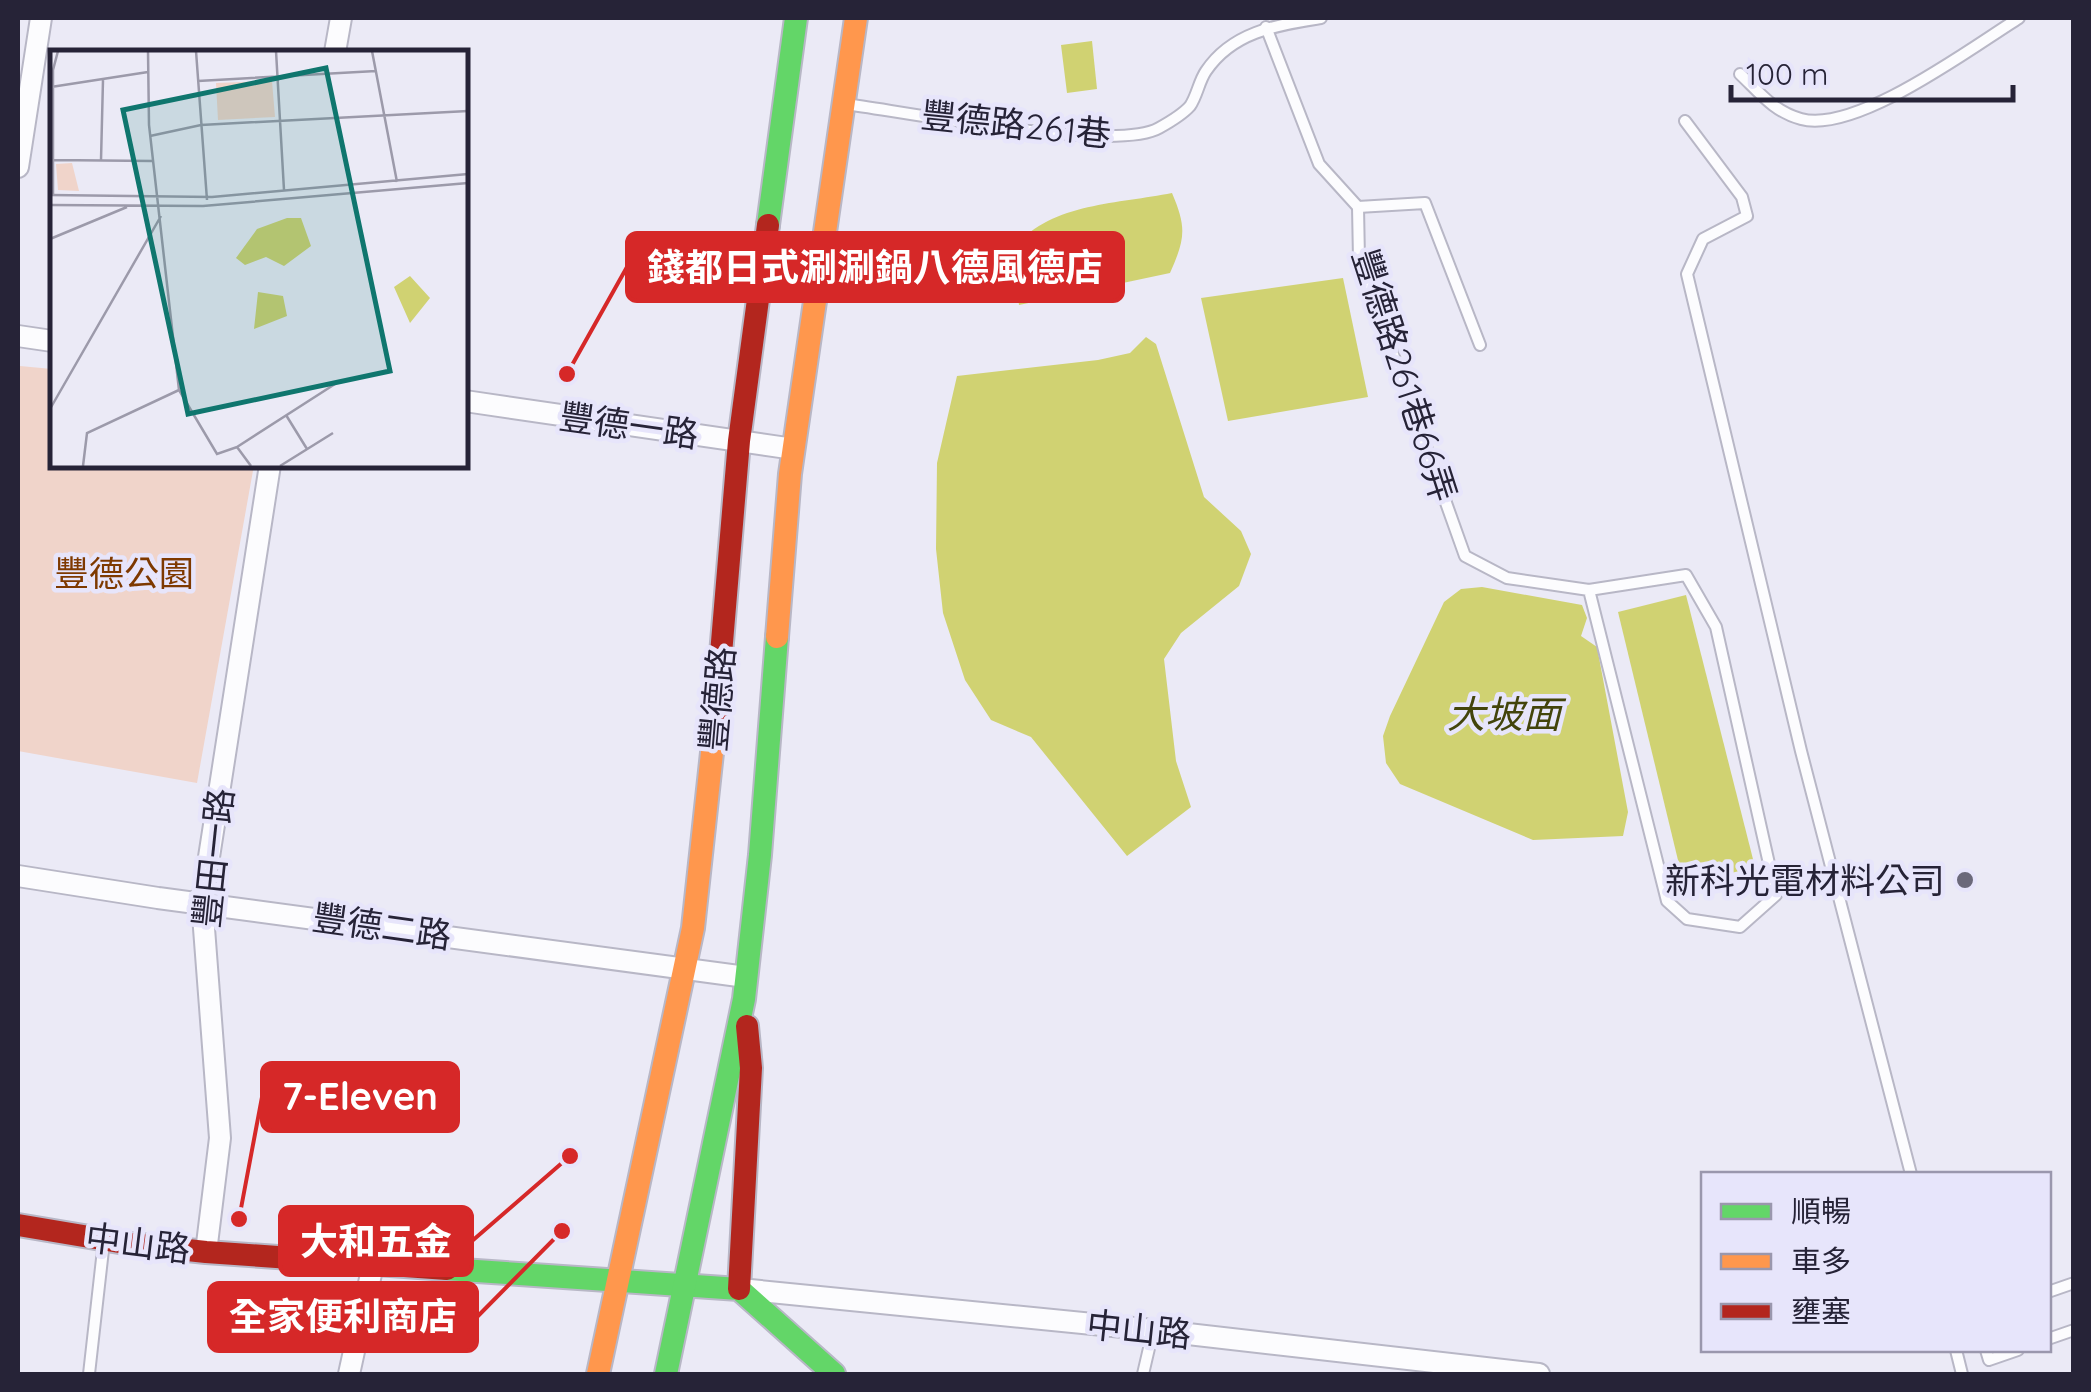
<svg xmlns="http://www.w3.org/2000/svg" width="2091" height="1392" font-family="Quicksand,'Noto Sans TC',sans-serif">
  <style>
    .green { fill: #f0d4ca }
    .water { fill: #d0d272 }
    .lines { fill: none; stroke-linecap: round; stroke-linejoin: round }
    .lane-casing { stroke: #b8b7c6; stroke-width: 14 }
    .street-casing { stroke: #b8b7c6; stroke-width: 24 }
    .fast-casing { stroke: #b8b7c6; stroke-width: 26 }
    .slow-casing { stroke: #b8b7c6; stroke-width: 26 }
    .jam-casing { stroke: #b8b7c6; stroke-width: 26 }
    .lane { stroke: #fcfcfe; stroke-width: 10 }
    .street { stroke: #fcfcfe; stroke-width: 20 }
    .fast { stroke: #63d668; stroke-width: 22 }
    .slow { stroke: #ff974d; stroke-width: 22 }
    .jam { stroke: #b3261e; stroke-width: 22 }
    .poi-dot { fill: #6b697a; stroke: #e7e5fb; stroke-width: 4 }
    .labels { text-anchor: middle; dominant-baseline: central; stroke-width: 9; stroke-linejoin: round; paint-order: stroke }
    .street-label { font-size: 35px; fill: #262337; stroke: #e7e5fb }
    .park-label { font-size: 35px; fill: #7e3900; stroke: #e7e5fb }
    .poi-label { font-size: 35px; fill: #262337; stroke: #e7e5fb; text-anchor: end }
    .water-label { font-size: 38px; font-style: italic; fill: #43440b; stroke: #e7e5fb }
    .inset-road { fill: none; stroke: #9c9aaa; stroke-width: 2.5 }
    .view { fill: #0f766e; fill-opacity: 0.15; stroke: #0f766e; stroke-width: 5 }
    .inset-edge { fill: none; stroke: #262337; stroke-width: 5 }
    .leader { fill: none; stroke: #d62828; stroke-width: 4 }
    .callout-dot { fill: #d62828; stroke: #e7e5fb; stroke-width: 4 }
    .callout { fill: #d62828; stroke: #d62828; stroke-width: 4 }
    .callout-label { font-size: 38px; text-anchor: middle; font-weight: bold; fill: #fff }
  </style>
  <rect width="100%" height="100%" fill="#ebeaf6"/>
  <path class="green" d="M20,366L52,369V465H254L197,783L18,751V368Z"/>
  <g class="water">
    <path d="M1092,41L1097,89L1067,93L1061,45Z"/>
    <path d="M1172,193C1187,228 1185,239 1170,273L1019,305L1012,251C1046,203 1118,204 1172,193Z"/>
    <path d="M1343,278L1368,397L1228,421L1201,298Z"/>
    <path d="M1146,337L1156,344L1204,497L1241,531L1251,554L1239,586L1181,633L1164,659L1176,761L1191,807L1127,856L1031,737L991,720L965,680L943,613L936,549L937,463L957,376L1098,360L1130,353Z"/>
    <path d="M1482,587L1582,605L1587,618L1581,636L1597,647L1628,812L1623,836L1533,840L1400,784L1386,763L1383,736L1390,716L1444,602L1461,589Z"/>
    <path d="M1686,595L1755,867L1684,885L1618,612Z"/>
  </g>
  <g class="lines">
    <defs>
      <g id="lane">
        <path d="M1266,27L1319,164L1358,207L1359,259L1465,556L1507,578L1589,590L1686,575L1716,627L1776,895L1740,927L1687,919L1667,901L1589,590"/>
        <path d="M1740,74C1759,92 1774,112 1801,119C1856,134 1971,48 2019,18"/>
        <path d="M846,104C905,112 1116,153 1159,128C1168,123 1183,114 1190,106C1197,96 1199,81 1206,71C1233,31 1278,25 1321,18"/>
        <path d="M1685,121L1742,197L1747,216L1703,239L1687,274L1801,751L1911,1174"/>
        <path d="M1358,207L1425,203L1480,345"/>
        <path d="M2048,1292L2074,1283"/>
        <path d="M2048,1339L2074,1330"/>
        <path d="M1956,1350L1962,1374"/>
        <path d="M1986,1350L1989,1360L2018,1350"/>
        <path d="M89,1374L104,1241"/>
        <path d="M1143,1374L1153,1331"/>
      </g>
      <g id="street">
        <path d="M335,52L341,18"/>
        <path d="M18,167L41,18"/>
        <path d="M18,336L52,341"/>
        <path d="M465,401L794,449"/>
        <path d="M18,876L158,898L746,977"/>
        <path d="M206,1252L220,1138L202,902L270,465"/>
        <path d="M740,1289L1153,1330L1539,1374"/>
        <path d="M349,1374L373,1265"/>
      </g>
      <g id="fast">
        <path d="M768,225L796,18"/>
        <path d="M447,1269L739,1289L834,1374"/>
        <path d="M666,1374L744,999L760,855L777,637"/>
      </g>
      <g id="slow">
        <path d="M777,637L790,474L856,18"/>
        <path d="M598,1374L693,928L715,725"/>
      </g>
      <g id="jam">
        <path d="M715,725L739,441L768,225"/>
        <path d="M18,1225L131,1244L206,1252L447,1269"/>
        <path d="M739,1289L751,1068L747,1026"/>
      </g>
    </defs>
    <use href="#lane" class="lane-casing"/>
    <use href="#street" class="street-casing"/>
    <use href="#fast" class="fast-casing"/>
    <use href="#slow" class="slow-casing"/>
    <use href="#jam" class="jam-casing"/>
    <use href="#lane" class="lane"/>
    <use href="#street" class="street"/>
    <use href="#fast" class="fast"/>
    <use href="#slow" class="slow"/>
    <use href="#jam" class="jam"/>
  </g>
  <circle class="poi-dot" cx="1965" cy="880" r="10"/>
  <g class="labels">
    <g class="street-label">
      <text transform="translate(1016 124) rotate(6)">豐德路261巷</text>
      <text transform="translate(1405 375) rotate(72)">豐德路261巷66弄</text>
      <text transform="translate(629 425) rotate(8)">豐德一路</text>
      <text transform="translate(717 699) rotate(-85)">豐德路</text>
      <text transform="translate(213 858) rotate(-84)">豐田一路</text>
      <text transform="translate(382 926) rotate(8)">豐德二路</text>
      <text transform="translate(138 1243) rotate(7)">中山路</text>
      <text transform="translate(1139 1329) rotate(6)">中山路</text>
    </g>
    <g class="park-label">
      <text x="124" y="573">豐德公園</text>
    </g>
    <g class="poi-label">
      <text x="1945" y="880">新科光電材料公司</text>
    </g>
    <g class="water-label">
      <text x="1504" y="714">大坡面</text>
    </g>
  </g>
  <g transform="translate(50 50)">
    <rect width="418" height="418" fill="#ebeaf6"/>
    <path d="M222,31L225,67L168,70L166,33ZM22,113L29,141L8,140L6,114Z" fill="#f0d4ca"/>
    <path d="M237,168H251L261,196L234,216L216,207L195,215L186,208L207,179ZM360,226L380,248L360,273L344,237ZM208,242L233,246L237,266L204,279Z" fill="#d0d272"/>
    <path class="inset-road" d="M98,1L99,75L129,340L167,404L187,397L201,416M146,1L157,150M226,1L234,140M322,1L347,132M148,31L326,21M1,37L98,22M100,86L151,75L418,61M2,110L103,111M51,110L53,30M3,144V20L8,1M0,145L162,147L418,124M0,155L153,156L418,133M0,189L77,157M0,359L111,166M236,365L257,399M187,397L285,334M33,416L37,383L129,340M230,416L283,383"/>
    <path class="view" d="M276,18L340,321L138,364L73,60Z"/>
    <rect width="418" height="418" class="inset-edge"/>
  </g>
  <path class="leader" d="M567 374L627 267M239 1219L262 1097M570 1156L472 1241M562 1231L477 1317"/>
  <g class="callout-dot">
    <circle cx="567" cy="374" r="10"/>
    <circle cx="239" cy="1219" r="10"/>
    <circle cx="570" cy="1156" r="10"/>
    <circle cx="562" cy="1231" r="10"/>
  </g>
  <g class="callout">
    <rect x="627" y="233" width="496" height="68" rx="10"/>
    <rect x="262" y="1063" width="196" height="68" rx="10"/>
    <rect x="280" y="1207" width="192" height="68" rx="10"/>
    <rect x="209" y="1283" width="268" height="68" rx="10"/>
  </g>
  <g class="callout-label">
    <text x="875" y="281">錢都日式涮涮鍋八德風德店</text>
    <text x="360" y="1110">7-Eleven</text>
    <text x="376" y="1255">大和五金</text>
    <text x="343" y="1330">全家便利商店</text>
  </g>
  <rect width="2091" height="1392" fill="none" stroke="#262337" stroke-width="40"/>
  <rect x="1701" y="1172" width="350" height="180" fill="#e7e5fb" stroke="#9a97ad" stroke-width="2.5"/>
  <rect x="1721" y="1204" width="50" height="15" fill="#63d668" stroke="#9a97ad" stroke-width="2.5"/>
  <text x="1791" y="1222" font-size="30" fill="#262337">順暢</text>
  <rect x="1721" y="1254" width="50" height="15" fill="#ff974d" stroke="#9a97ad" stroke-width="2.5"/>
  <text x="1791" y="1272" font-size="30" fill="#262337">車多</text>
  <rect x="1721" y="1304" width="50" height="15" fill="#b3261e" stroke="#9a97ad" stroke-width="2.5"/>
  <text x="1791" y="1322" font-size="30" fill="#262337">壅塞</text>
  <path d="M1731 85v15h282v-15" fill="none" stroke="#262337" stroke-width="5"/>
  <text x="1746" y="85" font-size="30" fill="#262337" stroke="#e7e5fb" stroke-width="8" paint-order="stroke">100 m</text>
</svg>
